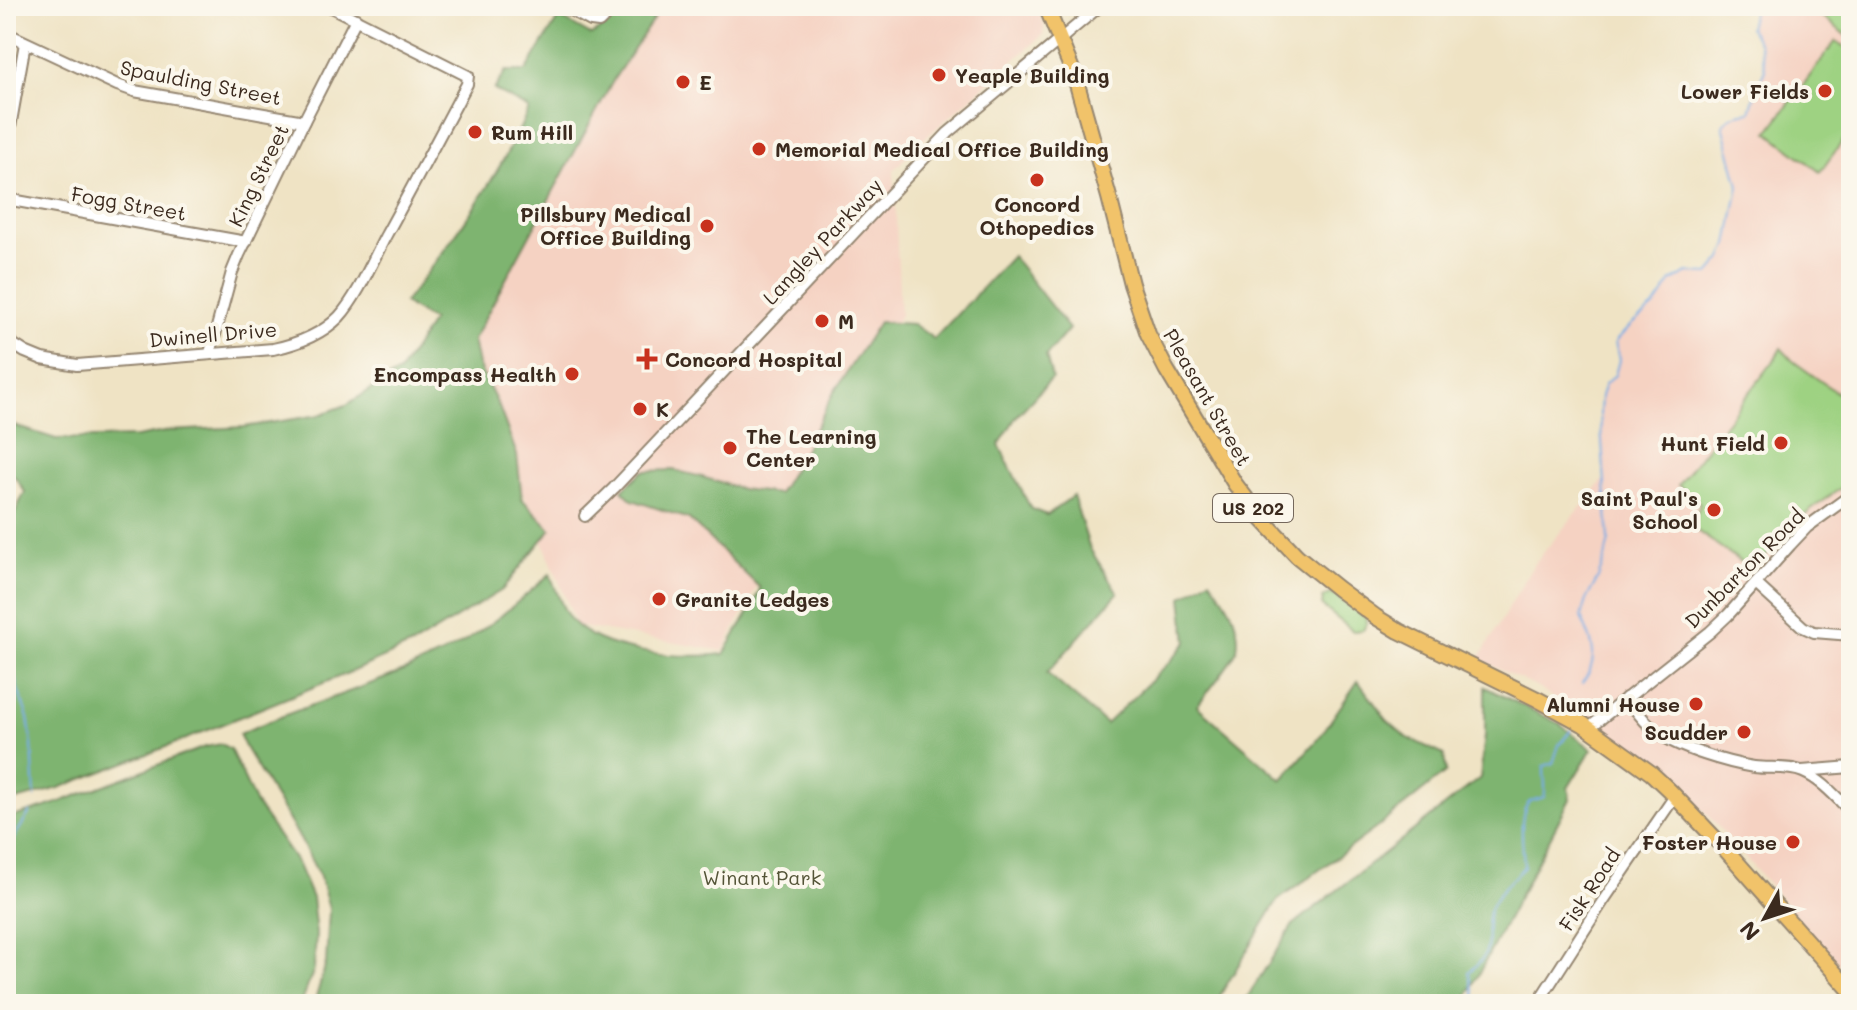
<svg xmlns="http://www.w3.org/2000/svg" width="1857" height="1010" font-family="Mali,sans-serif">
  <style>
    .built { fill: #f5d2c2 }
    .green { fill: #9ed282; stroke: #6c7e50; stroke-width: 2 }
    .forest { fill: #7eb470; stroke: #5c6f47; stroke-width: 2 }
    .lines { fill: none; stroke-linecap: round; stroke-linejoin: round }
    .stream { stroke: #77abe4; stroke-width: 2 }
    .minor-casing { stroke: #958671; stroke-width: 14 }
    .major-casing { stroke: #958671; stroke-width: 18 }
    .minor { stroke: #fff; stroke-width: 10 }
    .major { stroke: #f1c36a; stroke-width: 14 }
    .poi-dot { fill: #c8321e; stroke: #fbf7ec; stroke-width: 3 }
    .labels { text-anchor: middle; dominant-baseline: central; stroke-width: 8; stroke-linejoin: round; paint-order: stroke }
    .shield { fill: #fbf7ec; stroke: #75685c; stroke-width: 2 }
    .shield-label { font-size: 18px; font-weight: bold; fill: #3b2a1e }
    .poi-label { font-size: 20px; font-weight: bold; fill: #3b2a1e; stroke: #fbf7ec; text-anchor: start }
    .street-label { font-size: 20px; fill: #3b2a1e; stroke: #fbf7ec }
    .park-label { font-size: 20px; fill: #545437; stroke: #fbf7ec }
  </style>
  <rect width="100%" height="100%" fill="#fbf7ec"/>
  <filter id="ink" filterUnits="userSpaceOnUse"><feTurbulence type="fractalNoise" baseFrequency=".0125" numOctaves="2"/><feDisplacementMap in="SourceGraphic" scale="16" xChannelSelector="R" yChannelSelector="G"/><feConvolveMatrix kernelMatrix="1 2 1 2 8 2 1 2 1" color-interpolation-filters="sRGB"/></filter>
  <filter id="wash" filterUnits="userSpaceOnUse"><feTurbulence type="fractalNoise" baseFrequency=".006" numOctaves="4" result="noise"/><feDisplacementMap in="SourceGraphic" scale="32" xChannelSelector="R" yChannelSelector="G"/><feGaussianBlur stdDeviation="1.8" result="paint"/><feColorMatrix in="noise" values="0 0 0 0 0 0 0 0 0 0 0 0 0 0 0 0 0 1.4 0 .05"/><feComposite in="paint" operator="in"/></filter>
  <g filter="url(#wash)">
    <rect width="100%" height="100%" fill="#efe3c4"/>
    <g class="built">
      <path d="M613,6H1036L1044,25L1043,35L915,147L894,170L900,315L723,651L577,626L487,404H392L472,262Z"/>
      <path d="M1754,6H1851V978L1706,813L1657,767L1575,711L1536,687L1479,659L1534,564L1605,478L1600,414L1601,396L1605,384L1615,375L1619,360L1615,342L1632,324L1655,306L1672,281L1688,273L1709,274L1727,254L1739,186L1723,125L1724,121L1737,113L1750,112L1756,90L1765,69L1759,44L1749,28Z"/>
    </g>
    <g class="green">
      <path d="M1809,6H1851V39Z"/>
      <path d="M1836,41L1851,53V130L1820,172L1768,132Z"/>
      <path d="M1781,348L1793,361L1851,403V482L1825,499L1805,515L1760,561L1743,563L1693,528L1700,503L1678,485L1773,362Z"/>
      <path d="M1330,594L1334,595L1366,618L1367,623L1363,630L1353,631L1322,606L1323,598Z"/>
    </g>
    <g class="forest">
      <path d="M619,6H662L614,79L473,340L478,365L499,407L517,455L522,499L551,529L502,590L414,644L353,671L171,745L59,788L6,803V530L25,492L16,478L6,472V423L56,439L136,437L170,431L244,427L319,415L346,405L400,371L432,321L404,303C452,242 498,179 529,109L494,90L506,71H526L559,17L591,35L609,24Z"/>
      <path d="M1012,256L1069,329L1046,356L1052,378L1016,417L999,445L1031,509L1047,515L1073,496L1090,549L1118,593L1047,673L1106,724L1170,662L1187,642L1182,597L1210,579C1225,599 1242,622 1237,649C1235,659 1205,695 1197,706L1282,780L1321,735L1358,681L1387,720L1406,737L1444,755L1446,772L1379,826L1277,901L1215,1004H314L326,963L329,909L320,877L299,837L246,749L239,734C292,710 347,694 401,672C425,662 451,651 473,636C500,618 525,596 550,574C556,589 561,608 571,620C600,654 683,659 724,654L755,602L760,588L689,519L632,500L622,490L643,471L673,470L702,477L741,489L778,494L803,453L834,392L879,322L913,324L934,339Z"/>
      <path d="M1485,687L1558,723L1592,749L1568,788L1570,799L1463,1004H1243L1293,925L1480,778L1485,735Z"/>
      <path d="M221,744L230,749L256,804L298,865L312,898L316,934L314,969L301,1004H6V819L52,805L205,747Z"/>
    </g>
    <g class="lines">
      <g class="stream">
        <path d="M6,641L17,687L28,718L32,744L35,798"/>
        <path d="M1582,683C1601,660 1592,640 1581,617L1586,600L1598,578L1605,558L1609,539L1600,414L1601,396L1605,384L1615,375L1619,360L1615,342L1632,324L1655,306L1672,281L1688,273L1709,274L1722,259L1728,245L1739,186L1723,125C1728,115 1739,113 1750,112L1756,90L1765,69L1759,44L1749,28L1754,6"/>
        <path d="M6,851L30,812"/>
        <path d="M1474,1004L1475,996L1469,972C1473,968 1480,963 1483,958C1493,943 1483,923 1491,907C1498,892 1512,879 1524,867C1524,852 1516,810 1531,801C1535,799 1540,799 1544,797C1547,788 1543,776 1544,766L1553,763L1559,745L1572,729"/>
      </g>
    </g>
  </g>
  <g filter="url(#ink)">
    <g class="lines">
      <defs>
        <g id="minor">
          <path d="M563,6L591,21L599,22L605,16L610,6"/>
          <path d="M6,33L117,85L134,91L304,121"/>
          <path d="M6,150L25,43"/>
          <path d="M6,199L246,242"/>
          <path d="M6,340L25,352L42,359L77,365L273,349C297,344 321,335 339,317C358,296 372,262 385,237C413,186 440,135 467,84L468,76L329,6"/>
          <path d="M210,353L232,272L239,255L304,121L356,19"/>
          <path d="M585,516L614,488L948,133L1100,6"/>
          <path d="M1756,584L1803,627L1814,632L1851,635"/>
          <path d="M1626,698C1636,710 1646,725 1660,734C1681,749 1728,763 1754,767C1769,769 1789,766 1803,772C1822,780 1837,798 1851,812"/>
          <path d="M1589,728L1710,632L1728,615L1790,545L1807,527L1851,495"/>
          <path d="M1802,771L1851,767"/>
          <path d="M1537,1004L1603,901L1675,796"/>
        </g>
        <path id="major" d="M1046,6L1075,77L1109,197L1131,284L1148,334L1166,369L1235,484L1261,518L1297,556L1338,589L1376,617L1399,631L1537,699L1583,724L1651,773L1670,791L1726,850L1851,991"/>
      </defs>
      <use href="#minor" class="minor-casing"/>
      <use href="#major" class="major-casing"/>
      <use href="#minor" class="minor"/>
      <use href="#major" class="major"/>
    </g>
  </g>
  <g class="poi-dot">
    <circle cx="939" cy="75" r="8"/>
    <circle cx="683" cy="82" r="8"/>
    <circle cx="1825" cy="91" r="8"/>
    <circle cx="475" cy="132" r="8"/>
    <circle cx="759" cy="149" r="8"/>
    <circle cx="1037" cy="180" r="8"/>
    <circle cx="707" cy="226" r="8"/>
    <circle cx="822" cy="321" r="8"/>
    <path d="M643 347h8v8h8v8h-8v8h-8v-8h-8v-8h8z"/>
    <circle cx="572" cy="374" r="8"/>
    <circle cx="640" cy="409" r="8"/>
    <circle cx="1781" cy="443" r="8"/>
    <circle cx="730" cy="448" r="8"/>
    <circle cx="1714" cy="510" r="8"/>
    <circle cx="659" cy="599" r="8"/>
    <circle cx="1696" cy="704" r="8"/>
    <circle cx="1744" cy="732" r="8"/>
    <circle cx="1793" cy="842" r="8"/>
  </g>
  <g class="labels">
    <rect class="shield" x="1213" y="494" width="80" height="28" rx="6"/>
    <g class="shield-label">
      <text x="1253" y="508">US 202</text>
    </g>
    <g class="poi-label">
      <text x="955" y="75">Yeaple Building</text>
      <text x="699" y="82">E</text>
      <text x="1809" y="91" text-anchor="end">Lower Fields</text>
      <text x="491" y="132">Rum Hill</text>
      <text x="775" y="149">Memorial Medical Office Building</text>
      <text x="1037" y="204" text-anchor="middle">Concord<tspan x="1037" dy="23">Othopedics</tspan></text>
      <text x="691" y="214" text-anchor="end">Pillsbury Medical<tspan x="691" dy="23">Office Building</tspan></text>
      <text x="838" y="321">M</text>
      <text x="665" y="359">Concord Hospital</text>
      <text x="556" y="374" text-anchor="end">Encompass Health</text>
      <text x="656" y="409">K</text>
      <text x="746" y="436">The Learning<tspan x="746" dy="23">Center</tspan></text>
      <text x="1765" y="443" text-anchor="end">Hunt Field</text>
      <text x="1698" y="498" text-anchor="end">Saint Paul's<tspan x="1698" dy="23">School</tspan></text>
      <text x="675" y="599">Granite Ledges</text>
      <text x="1680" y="704" text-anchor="end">Alumni House</text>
      <text x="1728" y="732" text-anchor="end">Scudder</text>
      <text x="1777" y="842" text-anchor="end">Foster House</text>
    </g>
    <g class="street-label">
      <text transform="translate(201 82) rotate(11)">Spaulding Street</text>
      <text transform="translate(258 175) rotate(-64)">King Street</text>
      <text transform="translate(129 203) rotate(10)">Fogg Street</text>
      <text transform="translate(822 241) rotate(-47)">Langley Parkway</text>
      <text transform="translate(213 334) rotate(-5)">Dwinell Drive</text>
      <text transform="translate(1208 397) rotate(60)">Pleasant Street</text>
      <text transform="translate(1744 568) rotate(-45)">Dunbarton Road</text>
      <text transform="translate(1589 889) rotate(-57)">Fisk Road</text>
    </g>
    <g class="park-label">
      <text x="762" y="877">Winant Park</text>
    </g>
  </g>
  <rect width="1857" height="1010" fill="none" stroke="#fbf7ec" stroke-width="32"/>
  <g transform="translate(1765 918) rotate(230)" stroke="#fbf7ec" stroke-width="6" paint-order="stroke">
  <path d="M0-6L14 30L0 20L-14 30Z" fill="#3b2a1e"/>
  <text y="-12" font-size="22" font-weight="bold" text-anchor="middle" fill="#3b2a1e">N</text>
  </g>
</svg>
